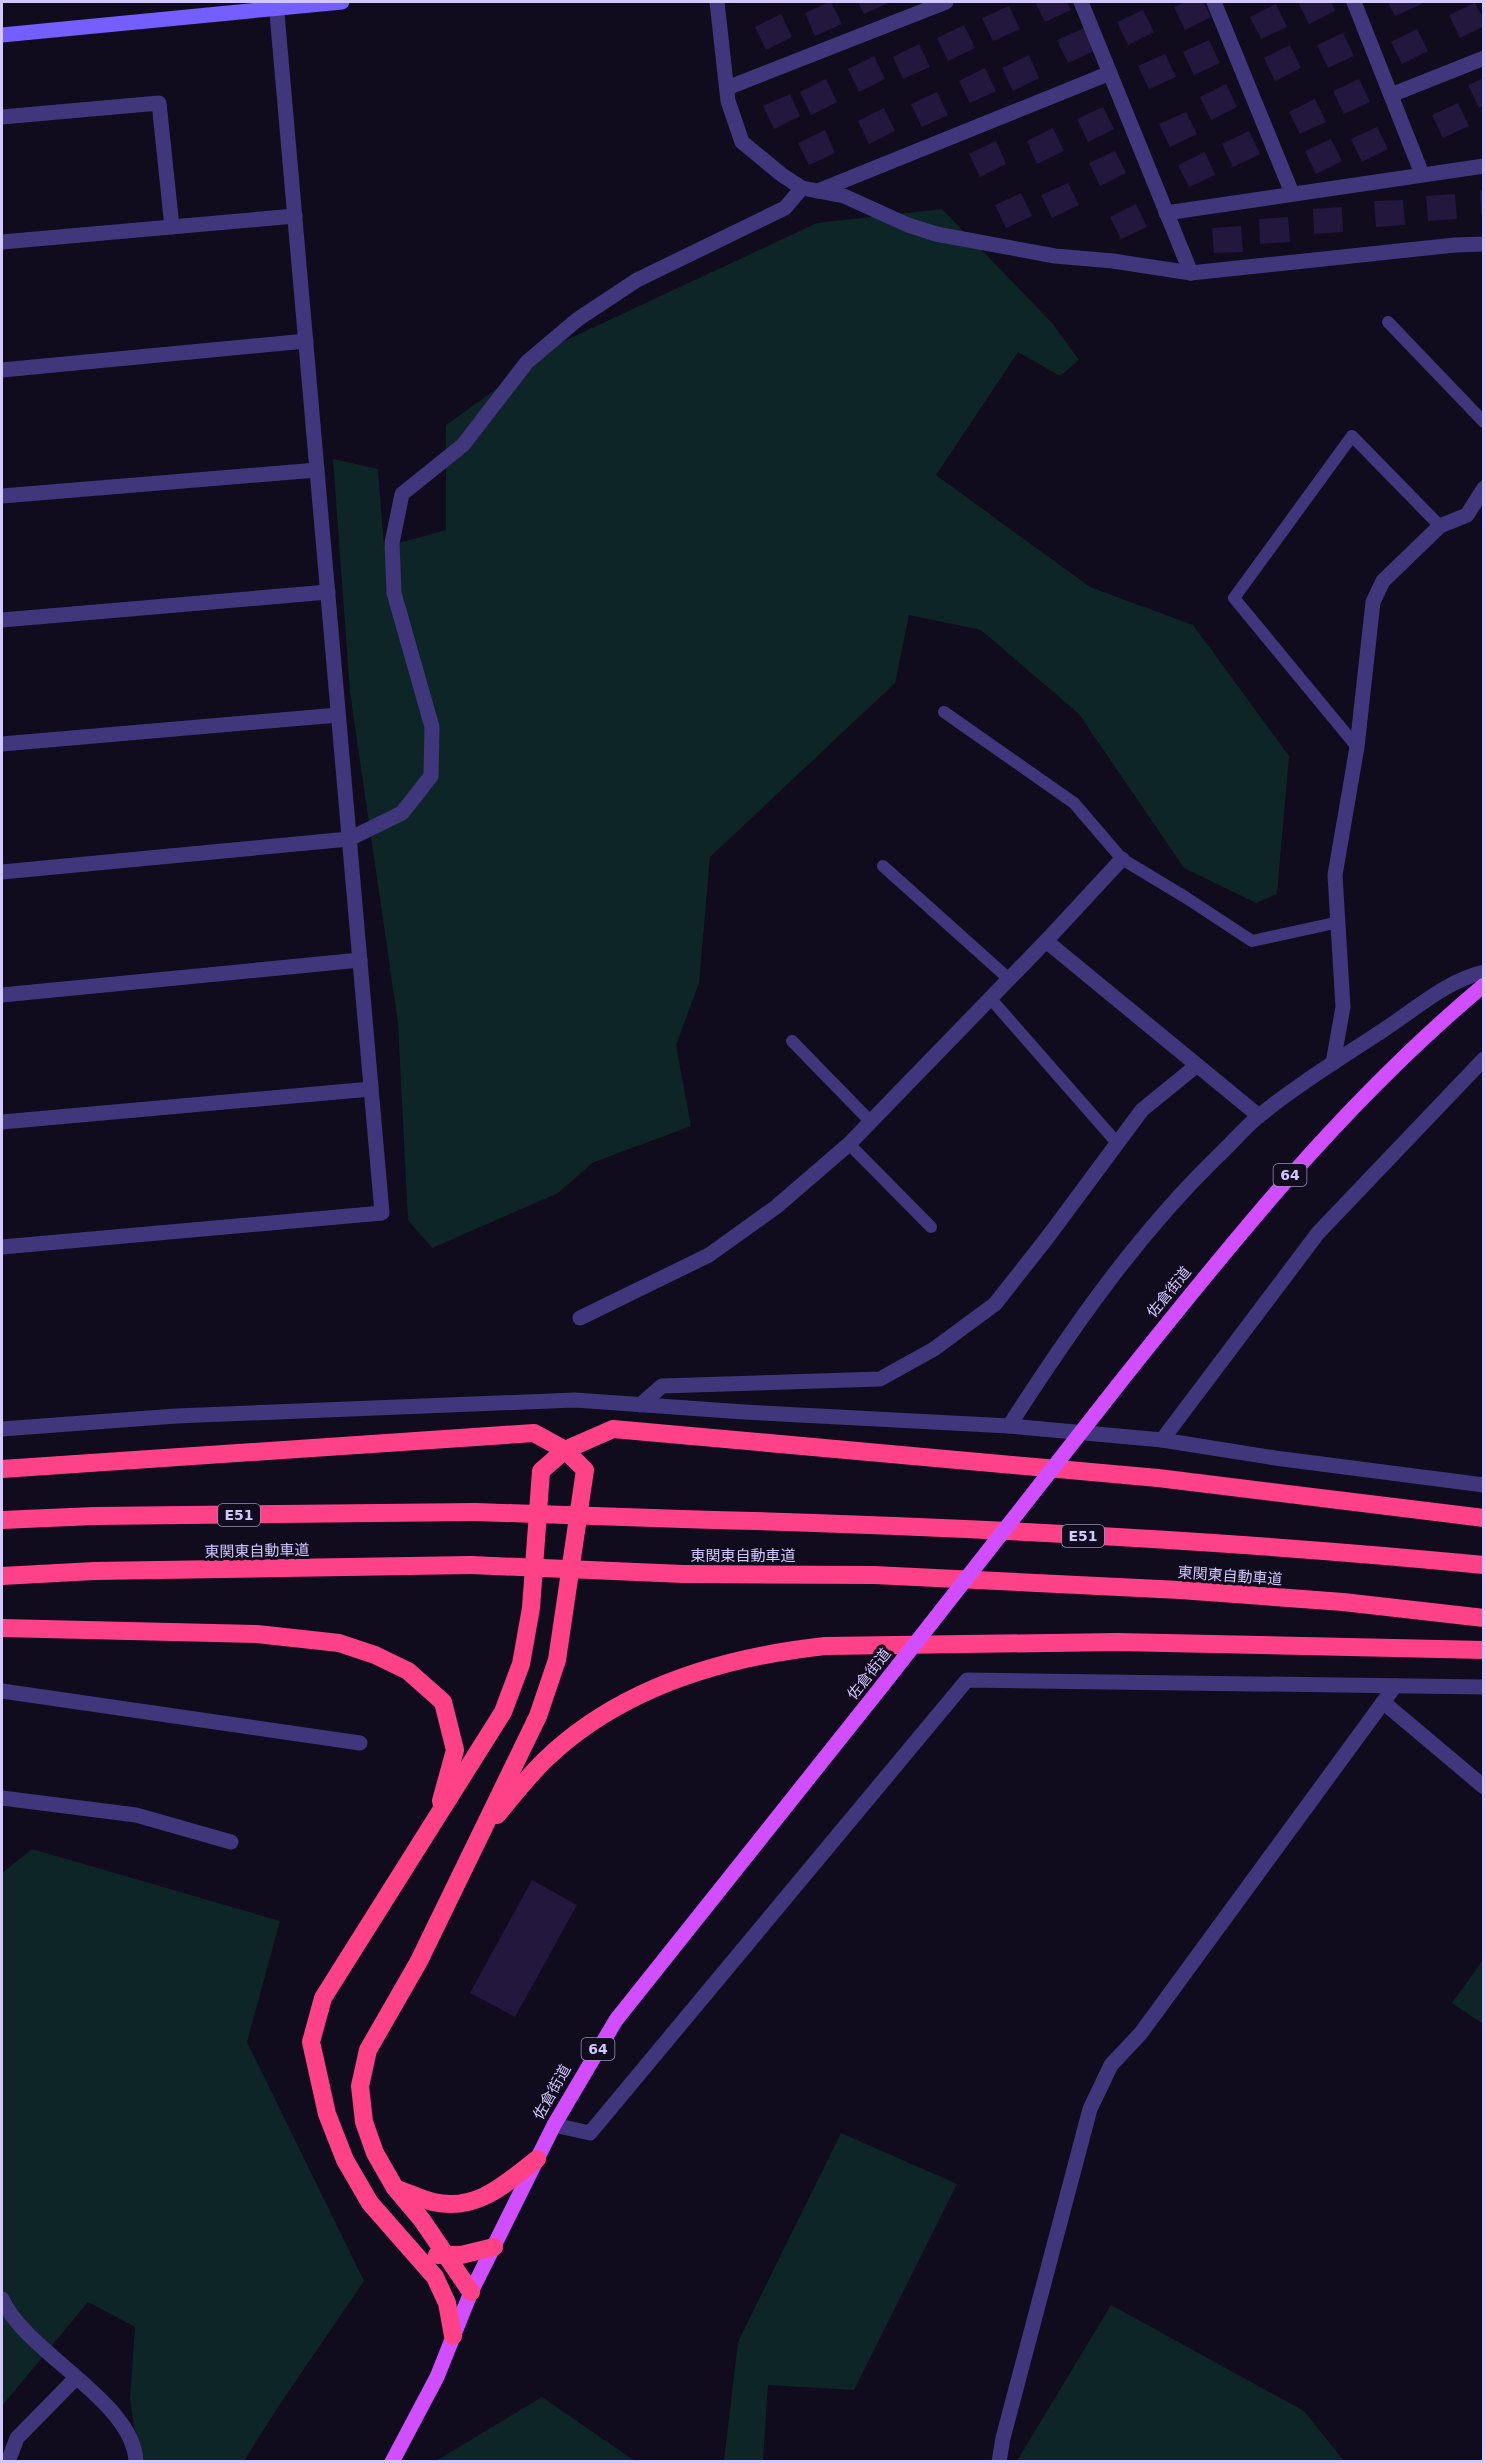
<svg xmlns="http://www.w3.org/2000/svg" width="1485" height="2463" font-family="'DejaVu Sans','Noto Sans JP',sans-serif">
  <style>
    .green { fill: #0e2527 }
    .building { fill: #23173e }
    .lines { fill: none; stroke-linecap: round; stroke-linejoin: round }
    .lane { stroke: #40367c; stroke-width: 12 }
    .street { stroke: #40367c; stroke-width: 15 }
    .secondary { stroke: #745eff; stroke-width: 15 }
    .primary { stroke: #d04eff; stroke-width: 15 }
    .highway { stroke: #ff4288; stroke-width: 18 }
    .primary-bridge { stroke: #d04eff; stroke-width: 15 }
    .highway-bridge { stroke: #ff4288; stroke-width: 18 }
    .labels { text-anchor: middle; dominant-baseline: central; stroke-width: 6; stroke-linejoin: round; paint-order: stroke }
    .shield { fill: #100b1d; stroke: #988fbb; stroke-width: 1.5 }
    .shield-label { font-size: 14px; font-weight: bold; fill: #d3c7ff }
    .street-label { font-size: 15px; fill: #d3c7ff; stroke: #100b1d }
  </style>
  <rect width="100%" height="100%" fill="#100b1d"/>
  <g class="green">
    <path d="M942,209L1052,323L1079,360L1060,376L1018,352L936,475L1090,587L1193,625L1289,756L1277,894L1256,903L1184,868L1079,714L981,630L909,615L895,683L710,857L699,983L676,1045L691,1126L592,1163L558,1193L432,1248L408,1220L398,1023L350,692L333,459L378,469L384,547L446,530V425L562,342L817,223Z"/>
    <path d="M32,1849L280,1921L247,2042L364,2281L276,2410L244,2461H139L130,2399L135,2327L88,2302L2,2406V1873Z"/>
    <path d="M1483,1960V2024L1452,2003Z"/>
    <path d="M841,2133L957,2184L854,2390L768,2385L763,2461H724L738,2342Z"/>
    <path d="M1111,2305L1304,2411L1344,2461H1017Z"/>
    <path d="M542,2397L635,2461H436Z"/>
  </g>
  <g class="building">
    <path d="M829,2H831L842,24L815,36L805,13Z"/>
    <path d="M858,2H891L864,14Z"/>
    <path d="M1035,2H1067L1071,10L1045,22Z"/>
    <path d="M1185,2H1203L1211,17L1185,30L1174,7Z"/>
    <path d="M1298,2H1331L1335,11L1309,24Z"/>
    <path d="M1388,2H1420L1422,4L1395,16Z"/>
    <path d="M1475,3L1484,20V26L1460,38L1449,15Z"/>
    <path d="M1276,4L1287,27L1261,39L1250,17Z"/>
    <path d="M1009,6L1020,29L993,41L982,18Z"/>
    <path d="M1143,10L1154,32L1128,45L1117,22Z"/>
    <path d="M781,14L792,37L766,50L755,27Z"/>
    <path d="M964,25L975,48L948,61L937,38Z"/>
    <path d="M1084,28L1094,51L1068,63L1057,40Z"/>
    <path d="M1417,29L1428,51L1402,64L1391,42Z"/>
    <path d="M1343,33L1354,56L1328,68L1317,45Z"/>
    <path d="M1209,40L1220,63L1194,75L1183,52Z"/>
    <path d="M919,44L930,67L903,79L893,57Z"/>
    <path d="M1290,45L1301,68L1275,81L1264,58Z"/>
    <path d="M1165,54L1176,77L1149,89L1138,66Z"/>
    <path d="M1029,55L1039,78L1013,91L1002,68Z"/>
    <path d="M874,56L885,79L859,92L848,69Z"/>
    <path d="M985,68L996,91L970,103L959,81Z"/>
    <path d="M1484,78V105L1479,108L1468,85Z"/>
    <path d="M826,79L837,102L811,115L800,92Z"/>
    <path d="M1359,79L1370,102L1344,114L1333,91Z"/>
    <path d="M1226,84L1237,107L1211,120L1200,97Z"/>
    <path d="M937,92L948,115L922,127L911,104Z"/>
    <path d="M790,94L800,116L774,129L763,106Z"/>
    <path d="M1315,99L1326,122L1300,134L1289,112Z"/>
    <path d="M1458,103L1469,126L1443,138L1432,115Z"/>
    <path d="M1103,107L1114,129L1088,142L1077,119Z"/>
    <path d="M884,108L895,131L869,144L858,121Z"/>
    <path d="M1186,112L1197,134L1170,147L1159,124Z"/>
    <path d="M1377,127L1388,149L1362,162L1351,139Z"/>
    <path d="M1053,128L1064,151L1037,164L1027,141Z"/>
    <path d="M825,130L835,153L809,165L798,143Z"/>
    <path d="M1249,131L1260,154L1233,167L1222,144Z"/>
    <path d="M1331,139L1342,161L1316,174L1305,151Z"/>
    <path d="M996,141L1006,164L980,177L969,154Z"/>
    <path d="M1115,151L1126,173L1100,186L1089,163Z"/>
    <path d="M1205,152L1215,175L1189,187L1178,165Z"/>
    <path d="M1068,183L1079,205L1052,218L1041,195Z"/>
    <path d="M1480,190H1484V215H1481Z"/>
    <path d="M1021,193L1032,216L1006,228L995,205Z"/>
    <path d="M1455,194L1457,219L1428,221L1426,196Z"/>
    <path d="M1403,200L1405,225L1376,227L1374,201Z"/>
    <path d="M1136,204L1147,227L1121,239L1110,217Z"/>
    <path d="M1342,207L1343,232L1314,234L1313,209Z"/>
    <path d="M1288,217L1290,242L1260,244L1259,219Z"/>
    <path d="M1241,226L1243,252L1214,253L1212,228Z"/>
    <path d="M532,1880L577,1905L515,2017L470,1993Z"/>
  </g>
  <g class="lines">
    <g class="lane">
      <path d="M1388,322L1484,422"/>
      <path d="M944,712L1074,803L1122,859L1185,897L1252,941L1339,922"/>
      <path d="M1357,747L1234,598L1352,436L1440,526"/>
      <path d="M883,866L1009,979"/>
      <path d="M991,999L1118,1144"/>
      <path d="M792,1041L871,1122"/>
      <path d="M849,1144L931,1227"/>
    </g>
    <g class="street">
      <path d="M717,2L728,101L742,142L782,175L802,188L844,196L908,225L936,234L1055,256L1113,261L1191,273L1455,245L1484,244"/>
      <path d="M1081,2L1191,273"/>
      <path d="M1214,2L1292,193"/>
      <path d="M1354,2L1422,174"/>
      <path d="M727,88L946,2"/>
      <path d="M1391,95L1484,58"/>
      <path d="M2,117L159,103L172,227"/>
      <path d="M818,191L1110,73"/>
      <path d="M1166,213L1484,166"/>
      <path d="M2,242L295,216"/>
      <path d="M2,370L306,341"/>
      <path d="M2,496L317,470"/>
      <path d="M2,620L328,592"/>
      <path d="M2,744L338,715"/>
      <path d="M2,872L349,839L402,813L431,776L432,727L394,593L392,543L402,494L463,445L527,362L578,319L637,280L785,208L802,188"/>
      <path d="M1046,941L1259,1116"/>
      <path d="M2,995L360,960"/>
      <path d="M1333,1063L1343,1007L1335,875L1357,747L1373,602L1383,581L1440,526L1467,515L1484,488"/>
      <path d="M2,1122L371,1089"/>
      <path d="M2,1247L382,1213L276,2"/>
      <path d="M580,1318L709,1255L776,1207L849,1144L1046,941L1122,859"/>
      <path d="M640,1405L662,1386L880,1379L934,1349L995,1304L1047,1238L1142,1110L1196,1066"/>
      <path d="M1009,1426C1071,1330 1135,1237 1217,1157C1231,1144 1244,1128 1259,1116C1297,1085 1341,1058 1382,1031C1413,1011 1447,980 1484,972"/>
      <path d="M2,1429L176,1416L575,1400L744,1412L1009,1426L1162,1440L1275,1458L1484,1485"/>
      <path d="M1162,1440L1318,1233L1484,1059"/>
      <path d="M2,1691L360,1743"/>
      <path d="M1383,1702L1484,1787"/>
      <path d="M2,1798L136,1815L231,1842"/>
      <path d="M554,2125L590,2133L967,1680L1484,1687"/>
      <path d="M2,2299C27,2354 134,2401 136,2462"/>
      <path d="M8,2462L17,2438L76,2378"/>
      <path d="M999,2462L1003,2438L1090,2109L1111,2065L1141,2033L1395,1686"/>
    </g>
    <path class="secondary" d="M2,35L342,2"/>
    <g class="primary">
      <path d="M1118,1385C1231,1243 1344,1102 1484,985"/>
      <path d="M392,2462L437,2377L471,2292L554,2125L616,2020L882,1686"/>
    </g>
    <g class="highway">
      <path d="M2,1469L534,1433L565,1450L585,1470L557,1660L538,1716L419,1961L368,2050L360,2086L364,2122L375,2153L395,2188L422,2220L471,2292"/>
      <path d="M682,1519C949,1526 1217,1539 1484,1565"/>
      <path d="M2,1520L94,1516L476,1512"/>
      <path d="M683,1574L874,1575L1180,1590L1343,1602L1484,1618"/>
      <path d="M2,1576L94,1571L471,1565"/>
      <path d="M2,1628L257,1634L339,1643L375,1655L408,1671L443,1702L455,1750L441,1801"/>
      <path d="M497,1815C513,1796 528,1776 546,1759C620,1688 724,1657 825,1646L1118,1642L1484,1650"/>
      <path d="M397,2189C409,2193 421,2199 433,2202C477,2212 505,2184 537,2159"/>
      <path d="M437,2255H461L494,2247"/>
      <path d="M453,2336L447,2303L435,2277L370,2203L345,2160L327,2114L311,2042L323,1998L503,1712L521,1664L531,1608L541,1471L565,1450L613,1429L1158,1478L1484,1518"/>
    </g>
    <path class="primary-bridge" d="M882,1686L1118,1385"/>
    <g class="highway-bridge">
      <path d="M476,1512L682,1519"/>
      <path d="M471,1565L683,1574"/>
    </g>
  </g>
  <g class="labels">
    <g class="shield">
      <rect x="1273.5" y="1164" width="33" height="22" rx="4.5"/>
      <rect x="218" y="1504" width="42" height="22" rx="4.5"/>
      <rect x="1062" y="1525" width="42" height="22" rx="4.5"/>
      <rect x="581.5" y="2038" width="33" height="22" rx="4.5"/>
    </g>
    <g class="shield-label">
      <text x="1290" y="1175">64</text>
      <text x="239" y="1515">E51</text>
      <text x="1083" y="1536">E51</text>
      <text x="598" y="2049">64</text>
    </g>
    <g class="street-label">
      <text transform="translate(1169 1292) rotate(-51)">佐倉街道</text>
      <text transform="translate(257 1551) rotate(-1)">東関東自動車道</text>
      <text x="743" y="1556">東関東自動車道</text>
      <text transform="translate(1230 1576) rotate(4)">東関東自動車道</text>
      <text transform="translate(869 1674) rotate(-52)">佐倉街道</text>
      <text transform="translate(552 2092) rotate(-61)">佐倉街道</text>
    </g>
  </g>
  <rect width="1485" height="2463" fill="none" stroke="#d3c7ff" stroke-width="6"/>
</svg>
